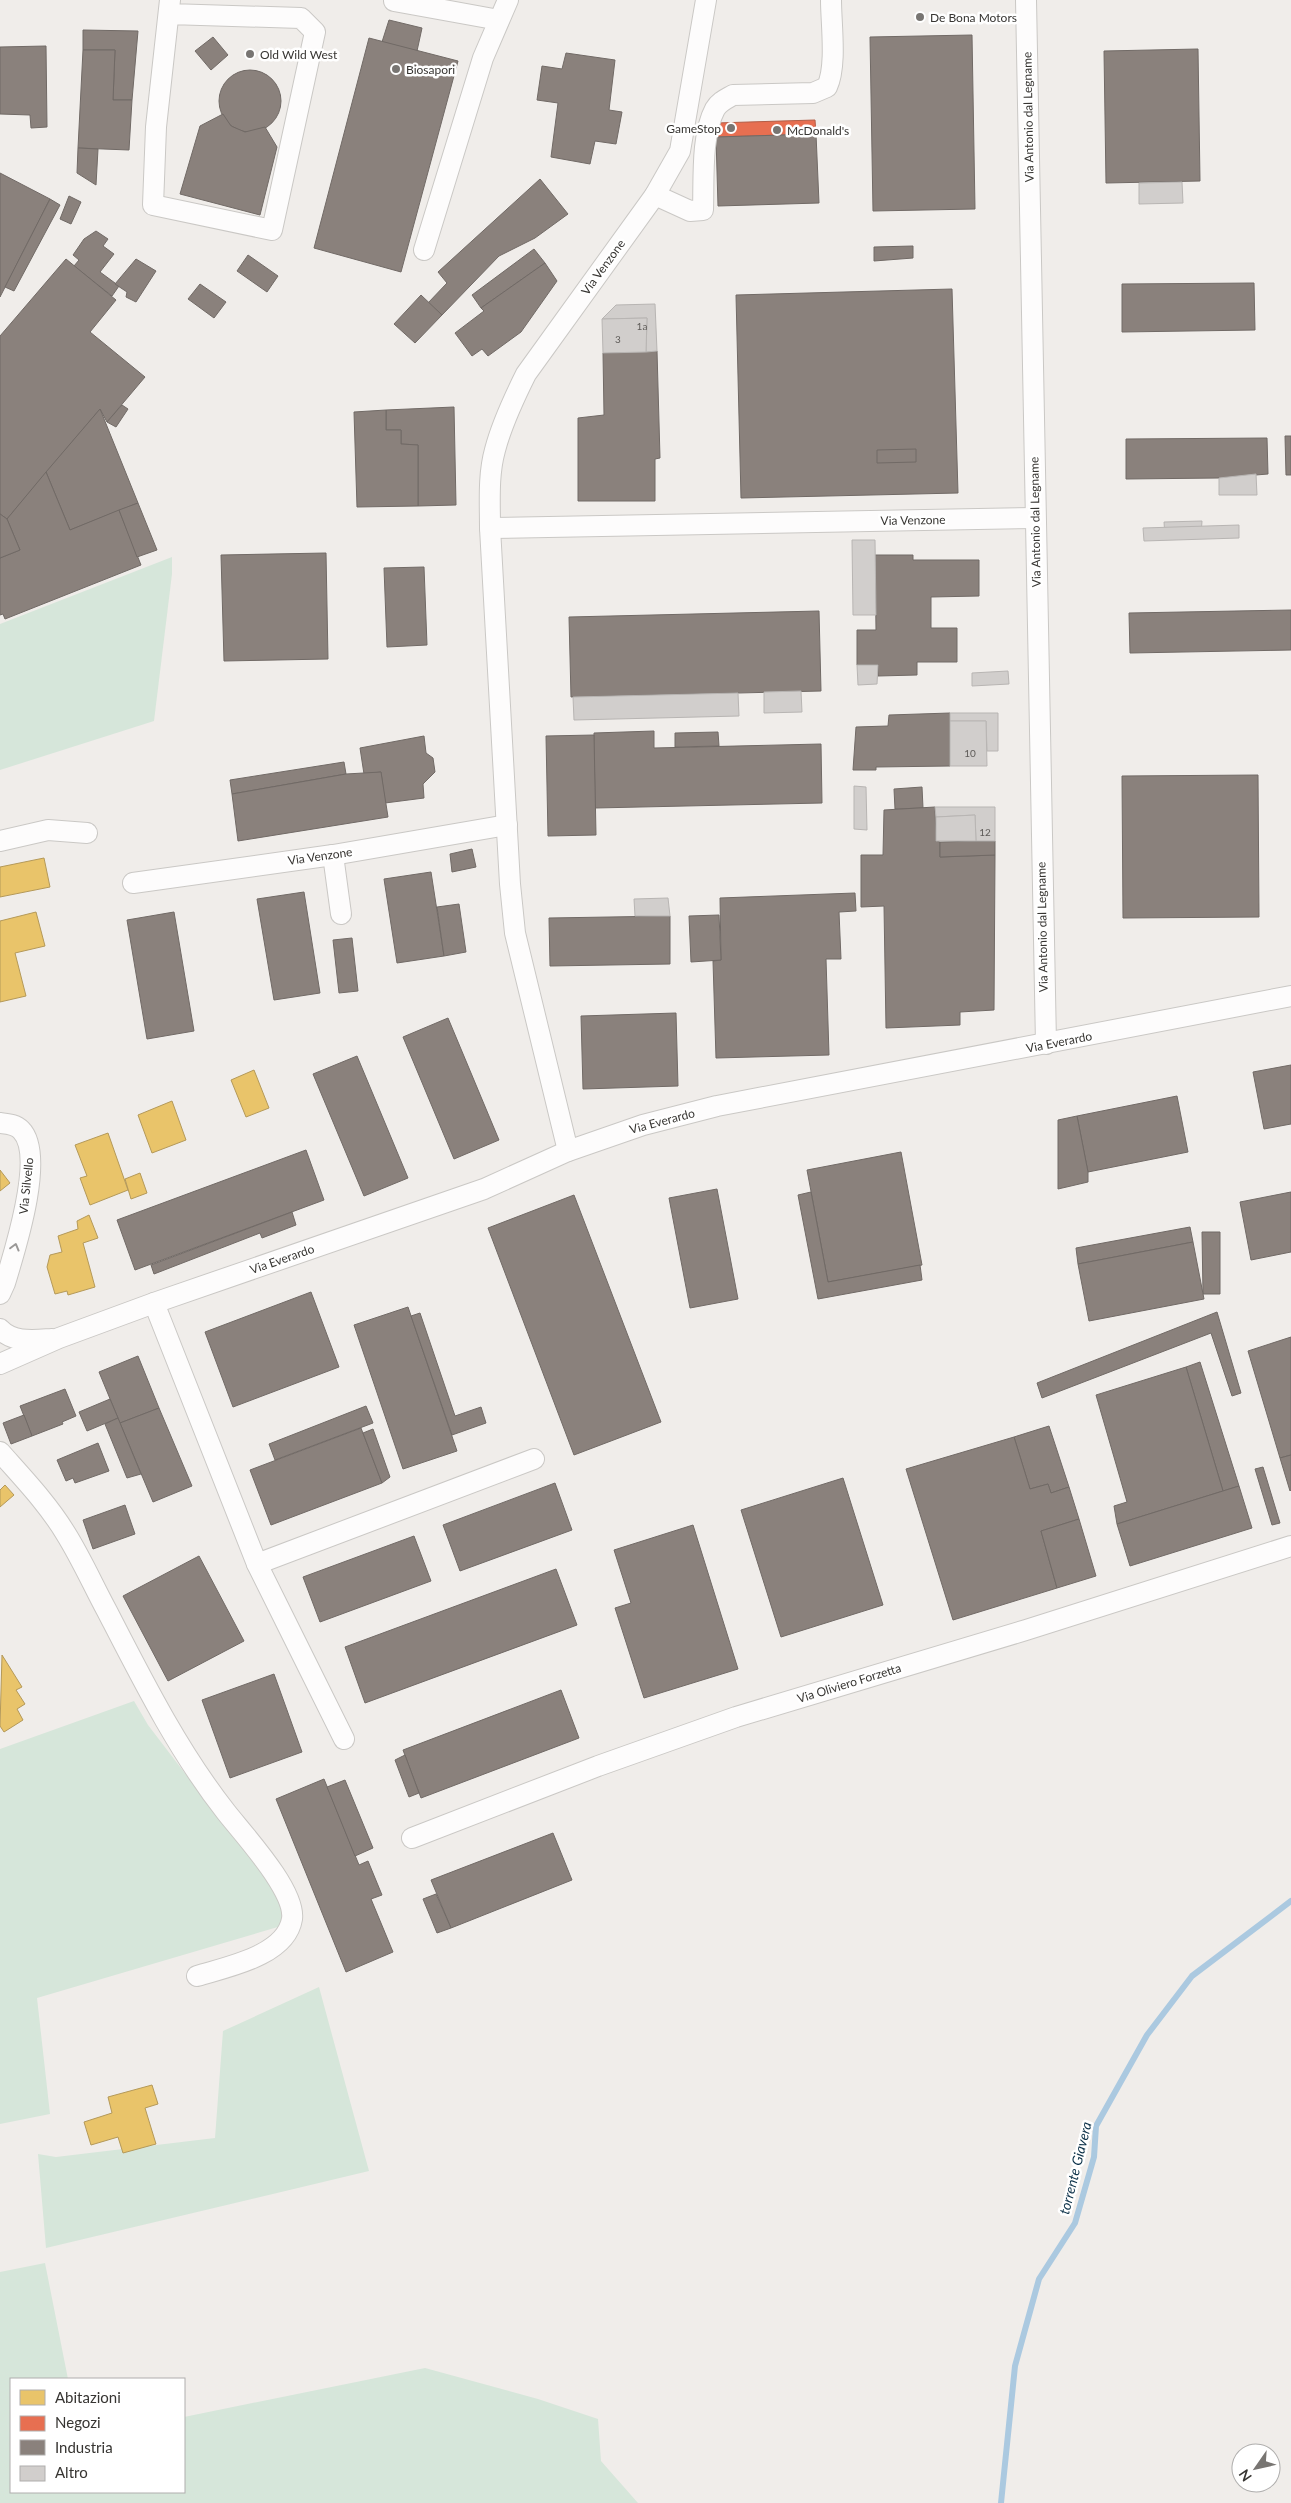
<svg xmlns="http://www.w3.org/2000/svg" width="1291" height="2503" font-family="Lato,sans-serif">
  <style>
    .green { fill: #d6e6da }
    .homes { fill: #e9c46a; stroke: #b49959 }
    .shops { fill: #e76f51; stroke: #b25e48 }
    .industry { fill: #8a817c; stroke: #716a66 }
    .lines { fill: none; stroke-linecap: round; stroke-linejoin: round }
    .stream { stroke: #abc9e0; stroke-width: 6 }
    .building { fill: #d1cecc; stroke: #b8b5b3 }
    .minor-casing { stroke: #cac8c5; stroke-width: 22 }
    .minor { stroke: #fdfcfc; stroke-width: 20 }
    .oneway { stroke: #9a9897 }
    .poi-dot { fill: #787572; stroke: #fff; stroke-width: 2 }
    .labels { text-anchor: middle; dominant-baseline: central; stroke-width: 5; stroke-linejoin: round; paint-order: stroke }
    .number-label { font-size: 10px; fill: #5e5b58 }
    .poi-label { font-size: 12px; fill: #373532; stroke: #fff; text-anchor: start }
    .street-label { font-size: 12px; fill: #373532; stroke: #fff }
    .water-label { font-size: 14px; font-style: italic; fill: #0d3249; stroke: #fff }
  </style>
  <rect width="100%" height="100%" fill="#f0edea"/>
  <g class="green">
    <path d="M172,557V574L154,721L0,770V624Z"/>
    <path d="M134,1701L148,1725L298,1921L37,1998L50,2114L0,2124V1749Z"/>
    <path d="M319,1987L369,2171L46,2248L38,2154L56,2157L215,2138L223,2031Z"/>
    <path d="M45,2263L68,2379H11V2492H184V2417L425,2368L538,2399L598,2419L601,2461L638,2503H0V2272Z"/>
  </g>
  <g class="homes">
    <path d="M44,858L50,887L0,897V867Z"/>
    <path d="M36,912L45,946L15,953L26,996L0,1002V921Z"/>
    <path d="M254,1070L269,1108L246,1117L231,1080Z"/>
    <path d="M172,1101L186,1140L152,1153L138,1115Z"/>
    <path d="M108,1133L128,1190L90,1205L80,1178L87,1176L75,1145Z"/>
    <path d="M0,1170L10,1183L0,1191Z"/>
    <path d="M140,1173L147,1193L131,1199L125,1179Z"/>
    <path d="M89,1215L98,1238L83,1243L95,1287L68,1295L67,1291L55,1294L47,1267L50,1255L62,1252L58,1236L78,1229L77,1221Z"/>
    <path d="M5,1485L14,1495L0,1507V1490Z"/>
    <path d="M2,1655L22,1687L16,1690L25,1704L17,1709L23,1720L4,1732L0,1726Z"/>
    <path d="M152,2085L158,2104L145,2108L156,2144L123,2153L118,2137L91,2145L84,2122L112,2113L108,2097Z"/>
  </g>
  <path class="shops" d="M815,120L816,134L716,137V123Z"/>
  <g class="industry">
    <path d="M389,20L422,28L417,51L382,42Z"/>
    <path d="M83,30L138,31L132,100H113L115,50H83Z"/>
    <path d="M972,35L975,209L873,211L870,37Z"/>
    <path d="M213,37L228,55L211,70L195,51Z"/>
    <path d="M369,38L458,61L401,272L314,248Z"/>
    <path d="M46,46L47,127L31,128L30,115L0,114V47Z"/>
    <path d="M1198,49L1200,181L1106,183L1104,51Z"/>
    <path d="M83,50H115L113,100H132L129,150L78,148Z"/>
    <path d="M566,53L615,60L609,110L622,112L616,144L595,141L590,164L551,157L558,103L537,100L542,66L562,69Z"/>
    <circle cx="250" cy="101" r="31"/>
    <path d="M223,114L231,126L245,132L265,127L277,147L260,215L180,194L200,126Z"/>
    <path d="M816,134L819,203L718,206L716,137Z"/>
    <path d="M78,148L98,149L96,185L77,173Z"/>
    <path d="M0,173L50,199L0,297Z"/>
    <path d="M540,179L568,214L535,238L499,256L442,315L428,303L447,283L438,272Z"/>
    <path d="M69,196L81,202L71,224L60,219Z"/>
    <path d="M50,199L60,205L14,291L5,287Z"/>
    <path d="M96,231L108,239L103,246L114,254L100,272L119,286L112,296L74,266L79,260L73,255L84,239Z"/>
    <path d="M913,246V258L874,261V247Z"/>
    <path d="M534,249L545,263L481,308L472,295Z"/>
    <path d="M248,255L278,276L267,292L237,271Z"/>
    <path d="M66,259L116,300L90,332L145,377L107,422L100,409L7,519L0,514V336Z"/>
    <path d="M136,259L156,271L136,302L126,297L127,292L115,284Z"/>
    <path d="M545,263L557,281L521,332L488,356L482,349L472,356L455,333L484,311L481,308Z"/>
    <path d="M1254,283L1255,330L1122,332V284Z"/>
    <path d="M200,284L226,302L214,318L188,299Z"/>
    <path d="M952,289L958,493L741,498L736,295Z"/>
    <path d="M421,295L442,315L415,343L394,324Z"/>
    <path d="M657,351L660,458L655,459V501H578V418L604,415L603,353Z"/>
    <path d="M122,405L128,409L116,427L107,422Z"/>
    <path d="M454,407L456,505L418,506V445L401,444V430H386V410Z"/>
    <path d="M100,409L138,503L70,530L46,472Z"/>
    <path d="M386,410V430H401V444L418,445V506L357,507L354,412Z"/>
    <path d="M1285,436H1291V475H1286Z"/>
    <path d="M1267,438L1268,474L1219,478L1126,479V439Z"/>
    <path d="M916,449V462L877,463V450Z"/>
    <path d="M46,472L70,530L119,510L141,565L5,619L3,614L0,615V558L20,550L7,519Z"/>
    <path d="M138,503L157,550L137,557L119,510Z"/>
    <path d="M0,514L7,519L20,550L0,558Z"/>
    <path d="M326,553L328,659L224,661L221,555Z"/>
    <path d="M875,555H913V560H979V596L931,597V628H957V662H917V675L878,676V665H857V630H876Z"/>
    <path d="M424,567L427,645L387,647L384,568Z"/>
    <path d="M1291,610V650L1130,653L1129,613Z"/>
    <path d="M819,611L821,691L571,697L569,617Z"/>
    <path d="M950,713V766L876,767V770H853L856,727L888,726L889,715Z"/>
    <path d="M654,731V748L821,744L822,803L595,808L594,733Z"/>
    <path d="M718,732L719,746L675,747V733Z"/>
    <path d="M594,735L596,835L548,836L546,736Z"/>
    <path d="M424,736L426,753L433,758L435,772L423,784L424,798L385,803L381,772L364,774L360,748Z"/>
    <path d="M344,762L346,774L232,794L230,780Z"/>
    <path d="M381,772L388,817L238,841L232,794L346,774Z"/>
    <path d="M1258,775L1259,917L1123,918L1122,776Z"/>
    <path d="M922,787L923,808L895,809L894,789Z"/>
    <path d="M935,807L936,841L940,842V857L995,855L994,1010L960,1012V1025L886,1028L884,906L861,907V855H883L884,810Z"/>
    <path d="M976,841H995V855L940,857V842Z"/>
    <path d="M472,849L476,867L452,872L450,854Z"/>
    <path d="M431,872L444,956L397,963L384,879Z"/>
    <path d="M304,892L320,993L274,1000L257,899Z"/>
    <path d="M855,893L856,911L839,912L841,959H826L829,1055L716,1058L713,961L721,960L720,898Z"/>
    <path d="M459,904L466,952L444,956L437,907Z"/>
    <path d="M174,912L194,1031L147,1039L127,920Z"/>
    <path d="M719,915L721,960L691,962L689,916Z"/>
    <path d="M670,916V964L550,966L549,918Z"/>
    <path d="M352,938L358,991L339,993L333,940Z"/>
    <path d="M676,1013L678,1086L583,1089L581,1016Z"/>
    <path d="M448,1018L499,1140L454,1159L403,1037Z"/>
    <path d="M357,1056L408,1178L364,1196L313,1074Z"/>
    <path d="M1291,1065V1124L1264,1129L1253,1072Z"/>
    <path d="M1177,1096L1188,1152L1088,1172L1077,1116Z"/>
    <path d="M1077,1116L1088,1172V1182L1058,1189V1120Z"/>
    <path d="M306,1150L324,1200L135,1270L117,1220Z"/>
    <path d="M901,1152L922,1265L828,1282L807,1170Z"/>
    <path d="M717,1189L738,1299L690,1308L669,1198Z"/>
    <path d="M811,1192L828,1282L920,1265L922,1280L818,1299L798,1195Z"/>
    <path d="M1291,1192V1252L1251,1260L1240,1202Z"/>
    <path d="M574,1195L661,1422L574,1455L488,1228Z"/>
    <path d="M292,1212L296,1225L262,1238L260,1233L154,1274L151,1265Z"/>
    <path d="M1190,1227L1193,1242L1078,1264L1076,1248Z"/>
    <path d="M1202,1232H1220V1294H1203Z"/>
    <path d="M1193,1242L1204,1299L1089,1321L1078,1264Z"/>
    <path d="M311,1292L339,1367L233,1407L205,1332Z"/>
    <path d="M408,1307L457,1451L403,1469L354,1325Z"/>
    <path d="M1217,1312L1241,1393L1232,1396L1211,1333L1042,1398L1037,1383Z"/>
    <path d="M420,1313L455,1416L481,1407L486,1423L452,1435L411,1316Z"/>
    <path d="M1291,1337V1455L1280,1458L1248,1351Z"/>
    <path d="M138,1356L159,1408L120,1423L99,1372Z"/>
    <path d="M1200,1362L1239,1486L1223,1491L1186,1367Z"/>
    <path d="M1186,1367L1223,1491L1117,1524L1114,1506L1127,1502L1096,1395Z"/>
    <path d="M65,1389L76,1416L62,1422L63,1424L32,1436L20,1406Z"/>
    <path d="M110,1399L118,1418L87,1431L79,1412Z"/>
    <path d="M366,1406L373,1423L275,1460L269,1444Z"/>
    <path d="M159,1408L192,1486L153,1502L120,1423Z"/>
    <path d="M24,1415L32,1436L11,1444L3,1423Z"/>
    <path d="M118,1418L141,1474L127,1478L105,1424Z"/>
    <path d="M1049,1426L1069,1487L1051,1493L1048,1484L1030,1489L1014,1437Z"/>
    <path d="M361,1428L382,1483L271,1525L250,1470Z"/>
    <path d="M373,1429L390,1477L382,1483L363,1433Z"/>
    <path d="M1014,1437L1030,1489L1048,1484L1051,1493L1069,1487L1079,1519L1041,1531L1057,1588L953,1620L906,1469Z"/>
    <path d="M98,1443L109,1471L75,1483L73,1478L66,1481L57,1460Z"/>
    <path d="M1291,1455V1490L1290,1491L1280,1458Z"/>
    <path d="M1263,1467L1280,1523L1272,1525L1255,1469Z"/>
    <path d="M843,1478L883,1605L781,1637L741,1510Z"/>
    <path d="M555,1483L572,1530L460,1571L443,1525Z"/>
    <path d="M1239,1486L1252,1528L1130,1566L1117,1524Z"/>
    <path d="M125,1505L135,1534L93,1549L83,1520Z"/>
    <path d="M1079,1519L1096,1576L1057,1588L1041,1531Z"/>
    <path d="M693,1525L738,1669L644,1698L615,1608L631,1603L614,1550Z"/>
    <path d="M414,1536L431,1581L320,1622L303,1577Z"/>
    <path d="M199,1556L244,1641L168,1681L123,1596Z"/>
    <path d="M556,1569L577,1625L365,1703L345,1647Z"/>
    <path d="M274,1674L302,1752L230,1778L202,1700Z"/>
    <path d="M561,1690L579,1738L421,1798L403,1750Z"/>
    <path d="M405,1755L419,1793L409,1797L395,1760Z"/>
    <path d="M324,1779L359,1865L368,1861L382,1895L371,1899L393,1952L346,1972L276,1799Z"/>
    <path d="M345,1780L373,1848L355,1856L327,1787Z"/>
    <path d="M553,1833L572,1880L451,1928L431,1880Z"/>
    <path d="M436,1894L451,1928L437,1933L423,1899Z"/>
  </g>
  <g class="lines">
    <path class="stream" d="M1001,2503L1015,2366L1039,2279L1075,2223L1094,2157L1096,2126L1147,2035L1192,1976L1291,1901"/>
  </g>
  <g class="building">
    <path d="M1182,182L1183,203L1139,204V183Z"/>
    <path d="M655,304L657,351L646,352L647,318L602,319L616,305Z"/>
    <path d="M647,318L646,352L603,353L602,319Z"/>
    <path d="M1256,474L1257,495H1219V478Z"/>
    <path d="M1202,521L1201,536H1165L1164,522Z"/>
    <path d="M1239,525V538L1144,541L1143,528Z"/>
    <path d="M852,540H875L876,615H853Z"/>
    <path d="M857,665H878L877,684L858,685Z"/>
    <path d="M1008,671L1009,684L972,686V673Z"/>
    <path d="M801,691L802,712L764,713V692Z"/>
    <path d="M738,693L739,716L574,720L573,697Z"/>
    <path d="M950,713H998V751H987L986,721H950Z"/>
    <path d="M950,721H986L987,766H950Z"/>
    <path d="M854,786L866,787L867,830L854,829Z"/>
    <path d="M935,807H995V841H976L975,815L936,817Z"/>
    <path d="M975,815L976,841H936V817Z"/>
    <path d="M668,898L670,916H635L634,899Z"/>
  </g>
  <g class="lines">
    <defs>
      <g id="minor">
        <path d="M1026,0L1046,1044"/>
        <path d="M394,1L499,20"/>
        <path d="M169,14L301,18L315,32L272,230L153,205L156,127L170,0"/>
        <path d="M655,195L690,211L703,210C704,180 701,135 715,109C719,102 726,99 733,95L813,93L827,87C837,66 831,24 831,0"/>
        <path d="M424,250L483,58L508,0"/>
        <path d="M490,528L1035,518"/>
        <path d="M0,841L48,830L87,833"/>
        <path d="M333,855L341,914"/>
        <path d="M133,883L333,855L507,825"/>
        <path d="M0,1123C8,1124 15,1124 21,1130C46,1155 14,1253 5,1283L0,1294"/>
        <path d="M568,1151L515,933L510,884L490,528C490,502 488,475 495,450C502,423 514,398 526,374L655,195L680,151L706,0"/>
        <path d="M154,1303L257,1564L344,1739"/>
        <path d="M0,1329C13,1343 34,1340 52,1339"/>
        <path d="M0,1364L59,1338L154,1303L484,1189L568,1151L643,1125L717,1106L1291,996"/>
        <path d="M0,1452C23,1478 48,1504 66,1534C81,1558 93,1585 107,1611C142,1679 178,1751 226,1812C244,1835 296,1891 292,1919C286,1956 226,1967 197,1976"/>
        <path d="M257,1564L534,1459"/>
        <path d="M412,1838L598,1766L736,1717L1026,1630L1291,1546"/>
      </g>
    </defs>
    <use href="#minor" class="minor-casing"/>
    <use href="#minor" class="minor"/>
  </g>
  <defs><path id="oneway-chevron" d="M-2-3.5L2.5 0L-2 3.5" fill="none" stroke-width="1.6" stroke-linecap="round" stroke-linejoin="round" transform="scale(1.25)"/></defs>
  <use class="oneway" href="#oneway-chevron" transform="translate(15 1247) rotate(-75)"/>
  <g class="poi-dot">
    <circle cx="920" cy="17" r="5"/>
    <circle cx="250" cy="54" r="5"/>
    <circle cx="396" cy="69" r="5"/>
    <circle cx="731" cy="128" r="5"/>
    <circle cx="777" cy="130" r="5"/>
  </g>
  <g class="labels">
    <g class="number-label">
      <text x="642" y="326">1a</text>
      <text x="618" y="339">3</text>
      <text x="970" y="753">10</text>
      <text x="985" y="832">12</text>
    </g>
    <g class="poi-label">
      <text x="930" y="17">De Bona Motors</text>
      <text x="260" y="54">Old Wild West</text>
      <text x="406" y="69">Biosapori</text>
      <text x="721" y="128" text-anchor="end">GameStop</text>
      <text x="787" y="130">McDonald's</text>
    </g>
    <g class="street-label">
      <text transform="translate(1028 117) rotate(-91)">Via Antonio dal Legname</text>
      <text transform="translate(603 267) rotate(-54)">Via Venzone</text>
      <text transform="translate(913 520) rotate(-1)">Via Venzone</text>
      <text transform="translate(1035 522) rotate(-91)">Via Antonio dal Legname</text>
      <text transform="translate(320 856) rotate(-8)">Via Venzone</text>
      <text transform="translate(1042 927) rotate(-91)">Via Antonio dal Legname</text>
      <text transform="translate(1059 1042) rotate(-11)">Via Everardo</text>
      <text transform="translate(662 1121) rotate(-15)">Via Everardo</text>
      <text transform="translate(26 1186) rotate(-84)">Via Silvello</text>
      <text transform="translate(282 1259) rotate(-19)">Via Everardo</text>
      <text transform="translate(849 1683) rotate(-17)">Via Oliviero Forzetta</text>
    </g>
    <g class="water-label">
      <text transform="translate(1075 2168) rotate(-76)">torrente Giavera</text>
    </g>
  </g>
  <rect x="10" y="2378" width="175" height="115" fill="#ffffff" stroke="#afaead"/>
  <rect x="20" y="2390" width="25" height="15" fill="#e9c46a" stroke="#afaead"/>
  <text x="55" y="2403" font-size="15" fill="#373532">Abitazioni</text>
  <rect x="20" y="2416" width="25" height="15" fill="#e76f51" stroke="#afaead"/>
  <text x="55" y="2428" font-size="15" fill="#373532">Negozi</text>
  <rect x="20" y="2440" width="25" height="15" fill="#8a817c" stroke="#afaead"/>
  <text x="55" y="2453" font-size="15" fill="#373532">Industria</text>
  <rect x="20" y="2466" width="25" height="15" fill="#d1cecc" stroke="#afaead"/>
  <text x="55" y="2478" font-size="15" fill="#373532">Altro</text>
  <g transform="translate(1256 2468) rotate(236)"><circle r="24" fill="#ffffff" stroke="#afaead"/>
  <path d="M0-4L9 19L0 12L-9 19Z" fill="#787572"/>
  <text y="-8" font-size="14" font-weight="bold" text-anchor="middle" fill="#373532">N</text>
  </g>
</svg>
